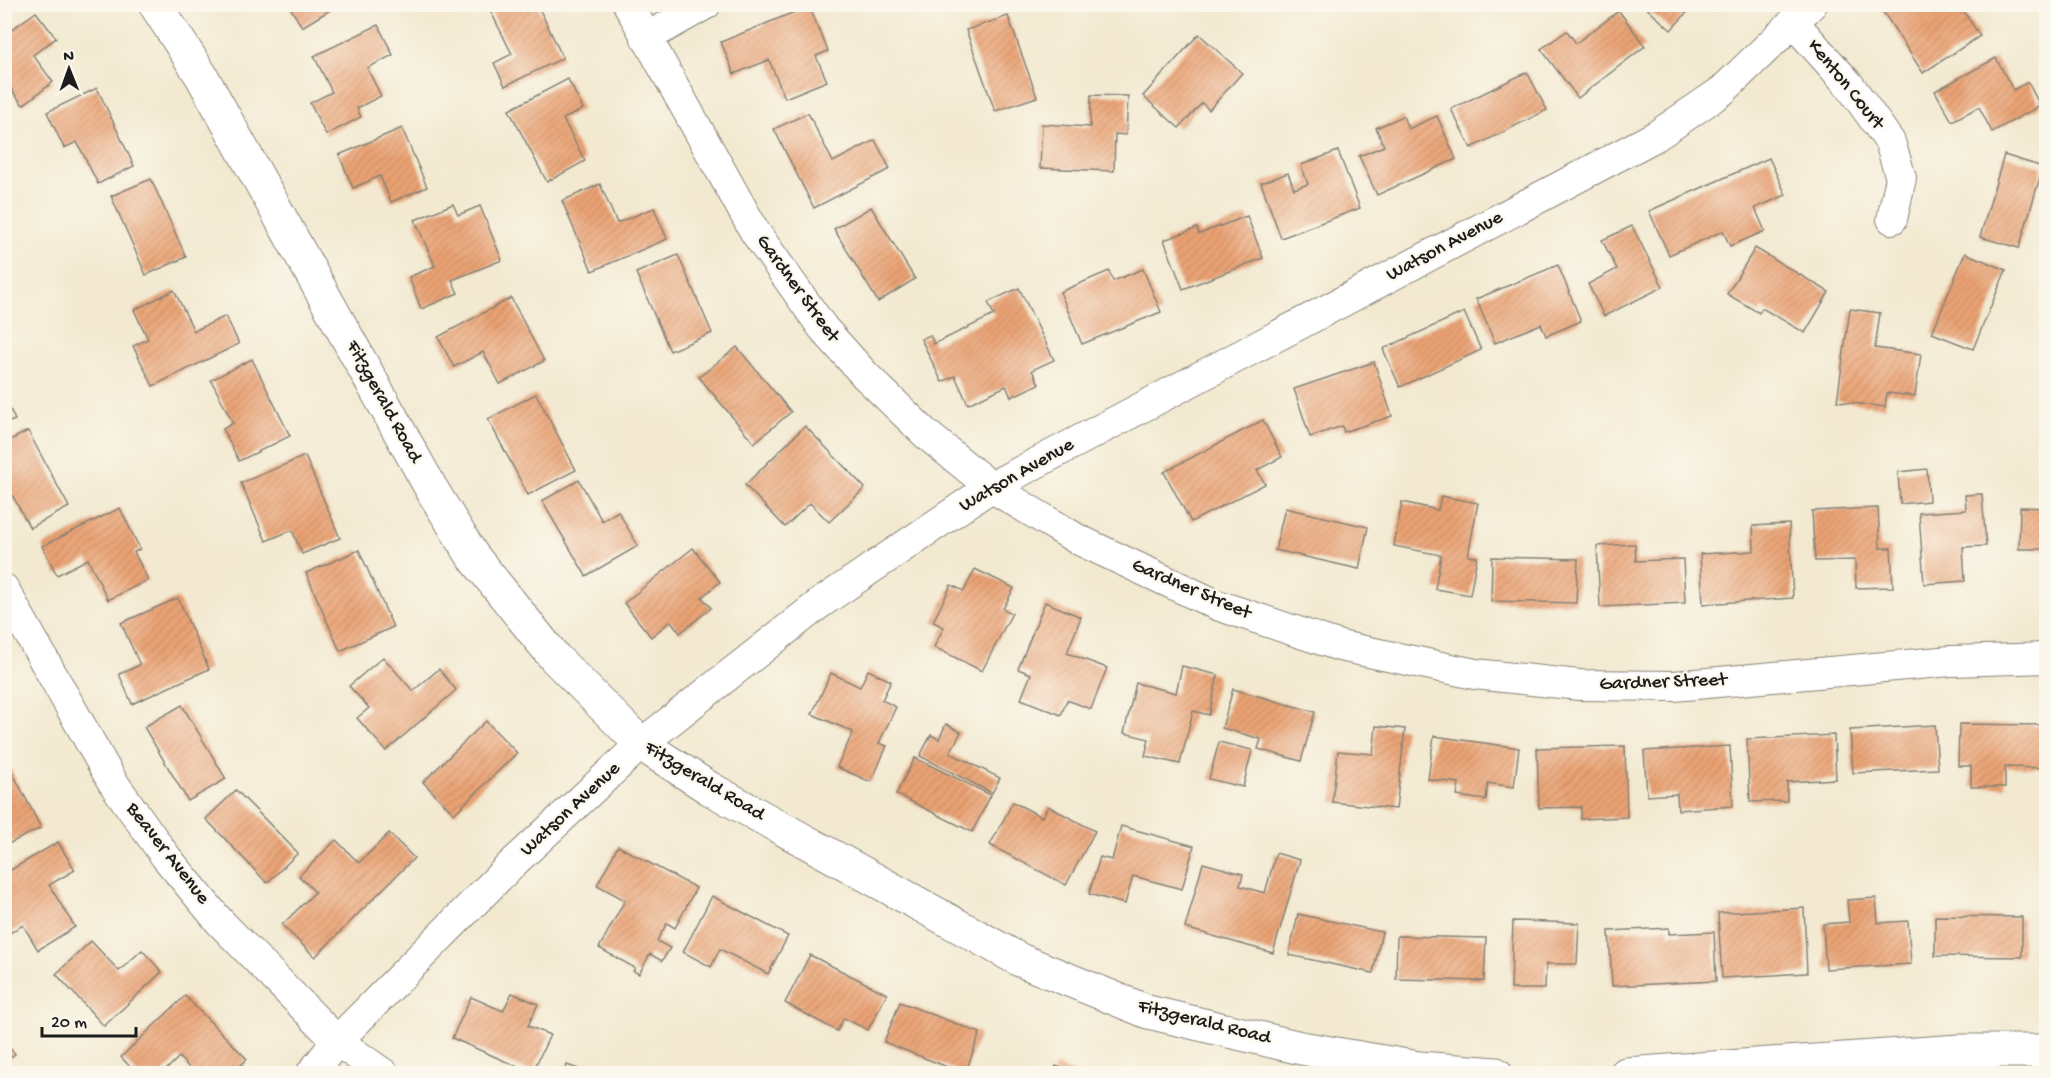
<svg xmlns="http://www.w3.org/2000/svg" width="2051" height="1078" font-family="'Gochi Hand',sans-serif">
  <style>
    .building { fill: url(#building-hatch) }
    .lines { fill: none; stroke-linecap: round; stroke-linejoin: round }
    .street-casing { stroke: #878276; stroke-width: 32 }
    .secondary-casing { stroke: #878276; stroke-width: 35 }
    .street { stroke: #fff; stroke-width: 30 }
    .secondary { stroke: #fff; stroke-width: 33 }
    .labels { text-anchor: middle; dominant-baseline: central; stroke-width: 4.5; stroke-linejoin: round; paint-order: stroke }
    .street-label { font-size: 20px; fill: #1c1c1c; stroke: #fbf7ec }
  </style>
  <defs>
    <pattern id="building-hatch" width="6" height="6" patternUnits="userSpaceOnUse" patternTransform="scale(1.5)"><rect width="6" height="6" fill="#eaa273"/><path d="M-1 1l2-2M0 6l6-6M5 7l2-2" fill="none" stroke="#c88b63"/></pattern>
  </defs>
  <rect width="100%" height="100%" fill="#fbf7ec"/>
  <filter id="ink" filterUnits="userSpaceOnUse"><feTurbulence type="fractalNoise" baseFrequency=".0167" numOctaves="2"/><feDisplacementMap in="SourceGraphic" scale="12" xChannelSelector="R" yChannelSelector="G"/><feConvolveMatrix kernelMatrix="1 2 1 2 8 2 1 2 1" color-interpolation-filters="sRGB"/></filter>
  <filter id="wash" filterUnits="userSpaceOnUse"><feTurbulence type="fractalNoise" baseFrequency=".008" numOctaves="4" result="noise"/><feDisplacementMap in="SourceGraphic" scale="24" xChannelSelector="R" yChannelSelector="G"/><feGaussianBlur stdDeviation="1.35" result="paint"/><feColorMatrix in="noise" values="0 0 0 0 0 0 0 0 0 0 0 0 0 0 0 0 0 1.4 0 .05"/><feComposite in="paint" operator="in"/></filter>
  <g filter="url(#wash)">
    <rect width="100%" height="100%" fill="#f2e9d0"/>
    <g id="blocks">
      <g class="building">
        <path d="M288,4H340L302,27Z"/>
        <path d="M487,4H537L563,58L505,86L494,63L512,54Z"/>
        <path d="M1642,4H1689L1692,7L1671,30Z"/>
        <path d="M1878,4H1959L1980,36L1923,73Z"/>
        <path d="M809,6L828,51L816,56L827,81L785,98L769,60L734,74L721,42Z"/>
        <path d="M1619,11L1645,46L1578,98L1541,49L1567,31L1576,43Z"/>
        <path d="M36,12L56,38L33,55L53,82L23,105L4,80V35Z"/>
        <path d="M1008,16L1037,97L995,111L966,30Z"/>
        <path d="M378,25L393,55L367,68L381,96L357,108L361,117L326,135L310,103L332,92L314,56Z"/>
        <path d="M1199,34L1242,73L1209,110L1202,103L1179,128L1143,96Z"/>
        <path d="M1996,58L2013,90L2028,82L2040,106L1992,132L1979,107L1952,121L1935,91Z"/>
        <path d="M1527,72L1547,110L1471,148L1451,109Z"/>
        <path d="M568,79L583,109L563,119L585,161L547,182L509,110Z"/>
        <path d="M97,88L134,166L98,184L77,142L64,148L47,112Z"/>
        <path d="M1091,95L1128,96L1126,135L1115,134L1114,171L1040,168L1042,124L1090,127Z"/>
        <path d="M808,113L833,162L875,140L890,169L814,208L774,129Z"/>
        <path d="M1403,116L1408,129L1437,116L1456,159L1377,195L1359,156L1384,146L1376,128Z"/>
        <path d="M402,128L427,187L391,202L380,176L353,188L339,155Z"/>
        <path d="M1338,151L1360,208L1281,238L1261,183L1288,173L1294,189L1308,184L1301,165Z"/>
        <path d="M2004,155L2043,167L2019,248L1980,237Z"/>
        <path d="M1769,158L1786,195L1755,208L1765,231L1730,246L1723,231L1669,255L1649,211Z"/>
        <path d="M151,179L186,257L146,275L111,196Z"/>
        <path d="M600,184L617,223L654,208L667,239L592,271L562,201Z"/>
        <path d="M453,204L458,215L480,206L502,260L452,280L458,293L421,309L409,277L435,266L415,220Z"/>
        <path d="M871,207L915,279L878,302L834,229Z"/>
        <path d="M1247,216L1263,258L1183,289L1164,240L1197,228L1199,234Z"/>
        <path d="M1632,226L1663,287L1604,316L1588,284L1617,269L1602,240Z"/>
        <path d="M1755,248L1829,292L1805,333L1762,308L1759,313L1727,294Z"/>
        <path d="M1965,253L2006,270L1973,349L1932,333Z"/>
        <path d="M678,255L712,333L670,351L636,273Z"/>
        <path d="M1558,265L1581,321L1546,336L1541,324L1495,343L1476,299Z"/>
        <path d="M1143,269L1161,312L1082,344L1060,292L1109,271L1113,281Z"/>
        <path d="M1019,288L1054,360L1032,370L1039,384L1011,397L1006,386L968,404L955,376L942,382L921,339L930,335L934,344L994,315L988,302Z"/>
        <path d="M174,290L194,331L226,316L239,344L153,386L133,346L148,339L134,310Z"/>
        <path d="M511,298L544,361L500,384L483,352L454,367L438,337Z"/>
        <path d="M1850,309L1880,313L1875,348L1921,354L1915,396L1887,393L1885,407L1837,401Z"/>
        <path d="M1464,312L1481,350L1400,387L1383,349Z"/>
        <path d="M737,347L791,412L754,443L699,377Z"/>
        <path d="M252,359L290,436L239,461L223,429L233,423L211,380Z"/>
        <path d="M1374,362L1392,416L1344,432L1342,426L1310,437L1294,389Z"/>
        <path d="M536,394L576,470L528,495L488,419Z"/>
        <path d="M4,396L15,420L4,424Z"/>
        <path d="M1263,420L1282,457L1257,470L1265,484L1191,522L1164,472Z"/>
        <path d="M805,426L865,488L829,522L810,503L785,527L745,485Z"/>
        <path d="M28,431L69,507L30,528L4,480V443Z"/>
        <path d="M305,456L340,538L302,554L292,530L266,541L241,483Z"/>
        <path d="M1927,469L1929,501L1900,504L1898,472Z"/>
        <path d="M579,480L602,521L618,511L638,546L586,576L542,501Z"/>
        <path d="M1982,494L1986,546L1963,547L1965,581L1924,584L1919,513L1966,510L1965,495Z"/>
        <path d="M1441,496L1478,503L1468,556L1477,557L1470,595L1435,589L1441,555L1394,546L1402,502L1438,510Z"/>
        <path d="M2020,507L2046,508V549H2019Z"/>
        <path d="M120,508L140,549L134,552L148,580L108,600L88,559L57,575L42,546Z"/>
        <path d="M1285,508L1368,527L1359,569L1275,550Z"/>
        <path d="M1878,508L1880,548H1891L1893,587L1856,588L1855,560L1815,561L1812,511Z"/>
        <path d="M1789,524L1793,598L1703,604L1700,554L1754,551L1753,526Z"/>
        <path d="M1635,544L1636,561L1683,559L1685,603L1600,607L1597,546Z"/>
        <path d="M693,548L720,582L702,597L711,608L680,633L671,621L651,637L624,603Z"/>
        <path d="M359,550L393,627L340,651L306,573Z"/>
        <path d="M1492,557L1578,559L1576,603L1491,601Z"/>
        <path d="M975,569L1014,588L1003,609L1012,613L982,671L934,647L944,627L933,622L951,585L964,591Z"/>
        <path d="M178,598L209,669L132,704L119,674L140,665L121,623Z"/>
        <path d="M1045,602L1081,617L1067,653L1107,668L1091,709L1067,700L1061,715L1021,699L1031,674L1018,669Z"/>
        <path d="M383,657L413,691L439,669L456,690L386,751L357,718L369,708L349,686Z"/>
        <path d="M1182,666L1218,675L1209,715L1193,711L1180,764L1145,756L1149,739L1124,733L1136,683L1176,693Z"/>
        <path d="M868,670L891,681L882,700L896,707L879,743L887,746L871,782L837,767L853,732L812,714L831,673L860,687Z"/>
        <path d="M1233,689L1315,712L1301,761L1258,749L1261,739L1222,728Z"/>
        <path d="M182,705L226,779L188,801L144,727Z"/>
        <path d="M486,721L517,753L454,814L423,782Z"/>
        <path d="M946,724L961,732L950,753L1000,778L992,793L920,756L931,735L939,739Z"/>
        <path d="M1959,724L2046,725V768L2005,767V787H1971V766H1958Z"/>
        <path d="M1935,725L1938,769L1853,773L1850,730Z"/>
        <path d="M1376,726L1405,729L1396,809L1332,802L1338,751L1373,754Z"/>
        <path d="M1834,735L1836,779L1787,782V801L1750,802L1747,739Z"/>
        <path d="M1434,736L1519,748L1514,787L1488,783L1486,800L1457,796L1459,783L1428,779Z"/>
        <path d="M1219,742L1252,750L1243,787L1209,779Z"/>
        <path d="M1625,746L1627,817L1581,819V807L1539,808L1537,748Z"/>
        <path d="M1730,746L1733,806L1678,810L1677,794L1647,796L1644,751Z"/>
        <path d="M4,756L41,828L4,846Z"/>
        <path d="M915,758L991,795L972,832L896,794Z"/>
        <path d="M236,790L298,853L267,883L206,819Z"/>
        <path d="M1013,802L1042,817L1048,806L1095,831L1066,885L990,845Z"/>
        <path d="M1121,826L1194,846L1182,889L1133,876L1125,904L1089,894L1100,857L1112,860Z"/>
        <path d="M389,833L414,858L315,957L282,925L315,892L299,876L336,840L359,863Z"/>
        <path d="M58,842L75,870L49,885L75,927L38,950L23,925L10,933L4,924V911L9,909L4,901V874Z"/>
        <path d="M618,846L696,888L675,928L667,923L657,941L670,948L662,961L650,954L639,974L633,971L635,968L599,948L625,900L597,885Z"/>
        <path d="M1276,853L1300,860L1273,953L1185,928L1203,863L1243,874L1240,886L1265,893Z"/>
        <path d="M712,896L788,936L768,974L720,949L711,967L683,952Z"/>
        <path d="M1876,898L1878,923L1908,921L1911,964L1826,969L1823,924L1849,922L1847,900Z"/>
        <path d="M1804,908L1807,973L1722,978L1718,913Z"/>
        <path d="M1298,914L1382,932L1373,973L1289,955Z"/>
        <path d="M1935,916L2022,917V957L1935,956Z"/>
        <path d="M1513,921L1579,923L1577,964H1546L1545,989H1511Z"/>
        <path d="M1669,928V934L1714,932L1716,981L1612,986L1609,931Z"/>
        <path d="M1397,936L1486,938L1484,981L1396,979Z"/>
        <path d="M91,941L119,971L142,950L162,972L104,1026L56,974Z"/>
        <path d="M810,955L887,994L868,1030L844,1018L837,1031L785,1003Z"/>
        <path d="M512,993L538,1004L528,1026L550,1035L532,1073L452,1038L471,997L503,1011Z"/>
        <path d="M185,996L247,1059L232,1074H195L179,1057L162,1074H137L121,1057Z"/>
        <path d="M900,1002L980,1033L965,1074L884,1042Z"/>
        <path d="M4,1042L15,1054L4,1062Z"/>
        <path d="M567,1065L590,1073V1074H564Z"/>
        <path d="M1056,1066L1074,1073V1074H1053Z"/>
      </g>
    </g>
  </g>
  <g filter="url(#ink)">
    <use href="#blocks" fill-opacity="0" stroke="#878276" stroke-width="1.5"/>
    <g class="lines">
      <defs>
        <g id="street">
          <path d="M628,4L755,232L823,328L865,375L926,434L991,487L1077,539L1217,605L1340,646L1475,674L1579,685L1674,686L1951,661L2046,658"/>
          <path d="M1794,23L1850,86L1890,142L1901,178L1892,219"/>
          <path d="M646,38L706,4"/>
          <path d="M4,589L112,781L166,857L220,922L337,1041L384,1074"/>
          <path d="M311,1074L337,1041L510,866L641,744L819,604L991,487L1656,136L1722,91L1812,4"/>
        </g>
        <g id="secondary">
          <path d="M155,4L201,75L432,490L472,555L555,658L641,744L709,788L1020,960L1148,1012L1301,1048L1419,1068L1496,1074"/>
          <path d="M1626,1074L1959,1051H2046"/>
        </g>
      </defs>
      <use href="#street" class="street-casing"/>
      <use href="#secondary" class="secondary-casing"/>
      <use href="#street" class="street"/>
      <use href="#secondary" class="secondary"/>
    </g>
  </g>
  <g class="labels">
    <g class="street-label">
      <text transform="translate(1845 85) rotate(51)">Kenton Court</text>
      <text transform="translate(1445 247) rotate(-28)">Watson Avenue</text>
      <text transform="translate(797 289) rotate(54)">Gardner Street</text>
      <text transform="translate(383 402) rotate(61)">Fitzgerald Road</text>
      <text transform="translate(1017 476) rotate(-30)">Watson Avenue</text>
      <text transform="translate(1191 590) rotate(23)">Gardner Street</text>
      <text transform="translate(1663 683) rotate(-2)">Gardner Street</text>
      <text transform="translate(704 782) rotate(31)">Fitzgerald Road</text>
      <text transform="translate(571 810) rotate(-43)">Watson Avenue</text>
      <text transform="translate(167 854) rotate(52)">Beaver Avenue</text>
      <text transform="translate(1204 1023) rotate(14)">Fitzgerald Road</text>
    </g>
  </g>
  <rect width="2051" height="1078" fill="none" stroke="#fbf7ec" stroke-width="24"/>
  <g transform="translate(69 69) rotate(359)" stroke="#fbf7ec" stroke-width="4.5" paint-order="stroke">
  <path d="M0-4.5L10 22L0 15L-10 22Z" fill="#1c1c1c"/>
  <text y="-9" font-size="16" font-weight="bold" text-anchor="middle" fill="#1c1c1c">N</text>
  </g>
  <path d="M42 1027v9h94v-9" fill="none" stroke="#1c1c1c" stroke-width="3"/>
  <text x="51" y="1027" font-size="18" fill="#1c1c1c" stroke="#fbf7ec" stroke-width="4.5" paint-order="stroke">20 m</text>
</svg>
